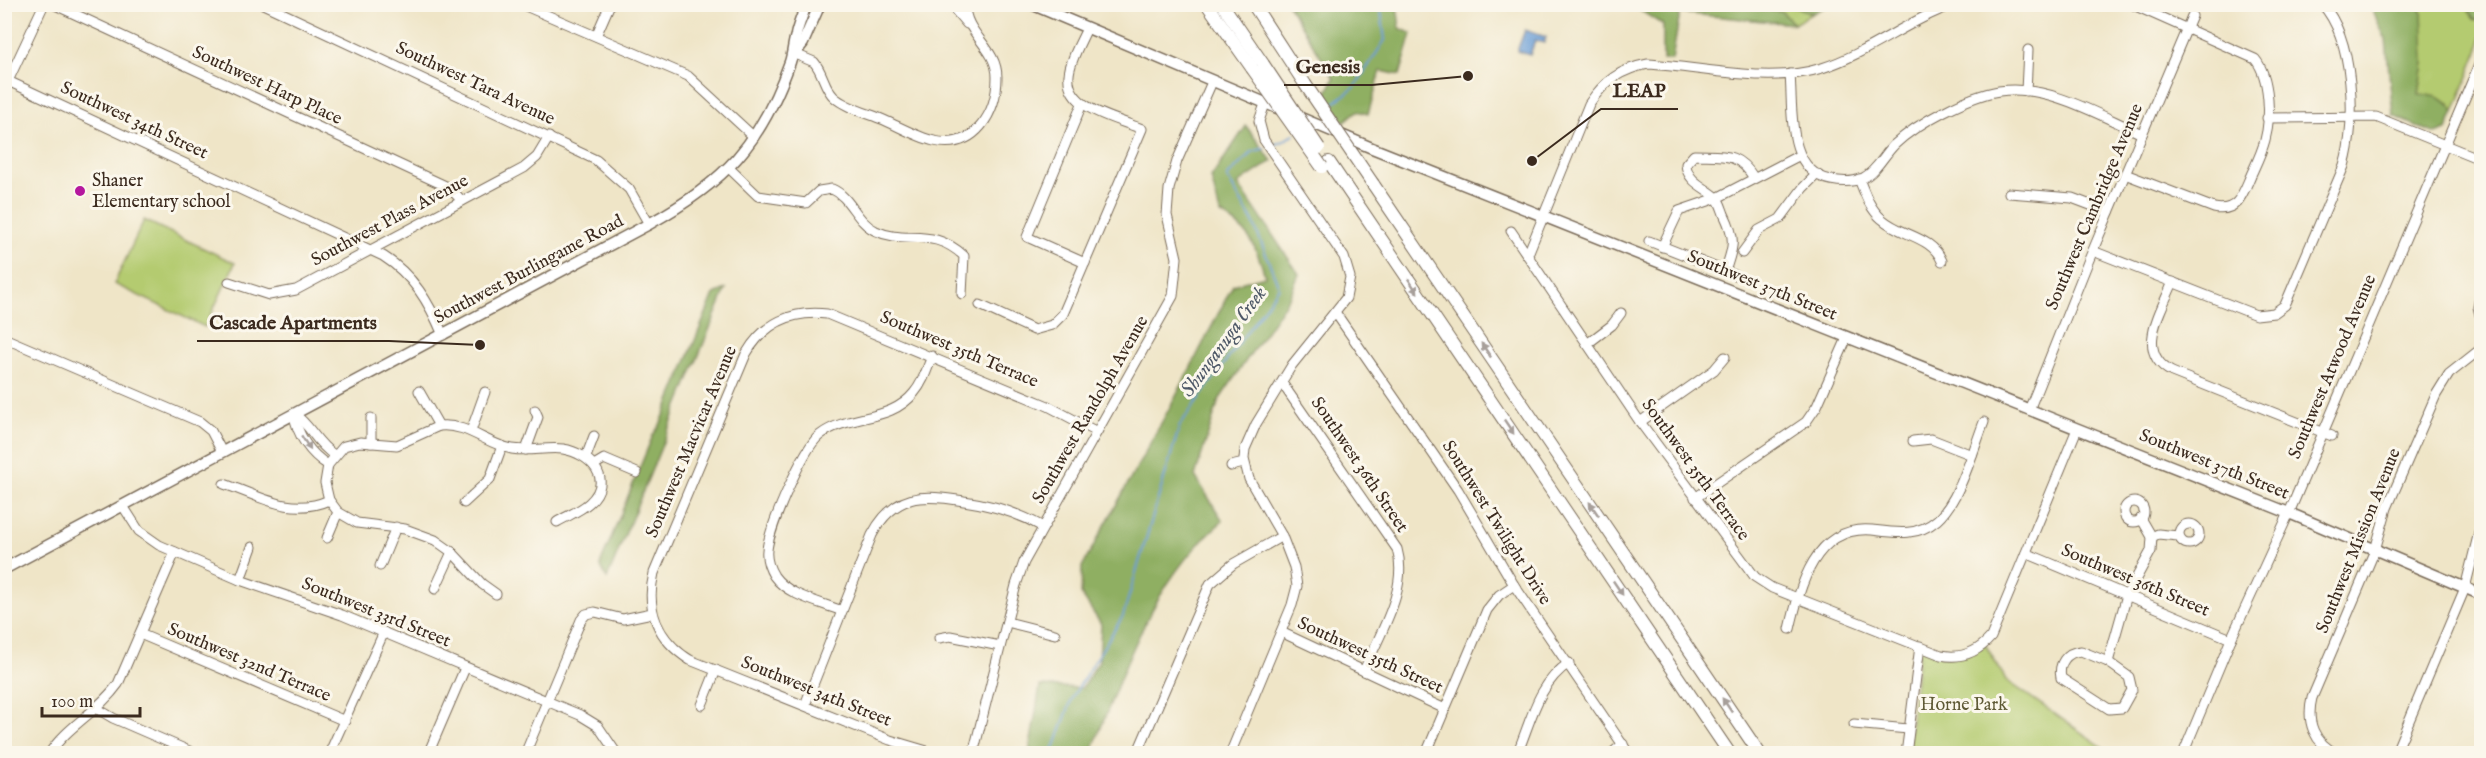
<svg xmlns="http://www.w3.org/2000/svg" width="2486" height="758" font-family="'IM FELL English',serif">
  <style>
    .green { fill: #b4cb6f; stroke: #787a46; stroke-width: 1.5 }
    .forest { fill: #8faf62; stroke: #656c40; stroke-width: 1.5 }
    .water { fill: #6a9dd5; stroke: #52647a; stroke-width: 1.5 }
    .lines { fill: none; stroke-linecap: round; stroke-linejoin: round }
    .stream { stroke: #6a9dd5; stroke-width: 2 }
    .minor-casing { stroke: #7a6b59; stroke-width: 11 }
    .major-casing { stroke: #7a6b59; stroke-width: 13 }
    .highway-casing { stroke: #7a6b59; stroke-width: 14 }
    .minor { stroke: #fff; stroke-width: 9 }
    .major { stroke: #fff; stroke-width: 10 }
    .highway { stroke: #fff; stroke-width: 12 }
    .highway-bridge-casing { stroke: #7a6b59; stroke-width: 14; stroke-linecap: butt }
    .highway-bridge { stroke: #fff; stroke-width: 12 }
    .oneway { fill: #a79f9a }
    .poi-dot { fill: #b5179e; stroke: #fbf7ec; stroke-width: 2 }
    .labels { text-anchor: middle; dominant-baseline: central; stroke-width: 6; stroke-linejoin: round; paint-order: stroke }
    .street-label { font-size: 18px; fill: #3b2a1e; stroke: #fbf7ec }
    .poi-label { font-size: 18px; fill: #3b2a1e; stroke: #fbf7ec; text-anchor: start }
    .park-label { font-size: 18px; fill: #5f5a36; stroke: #fbf7ec }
    .water-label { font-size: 20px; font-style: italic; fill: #4e5867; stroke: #fbf7ec }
    .leader { fill: none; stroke: #3b2a1e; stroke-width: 2 }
    .callout-dot { fill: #3b2a1e; stroke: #fbf7ec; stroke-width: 2 }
    .callout-label { font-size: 20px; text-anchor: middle; font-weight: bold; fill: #3b2a1e; stroke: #fbf7ec; stroke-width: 6; stroke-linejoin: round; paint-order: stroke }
  </style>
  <rect width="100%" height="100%" fill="#fbf7ec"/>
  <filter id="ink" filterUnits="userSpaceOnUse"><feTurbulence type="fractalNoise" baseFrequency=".0167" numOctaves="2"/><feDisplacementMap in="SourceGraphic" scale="12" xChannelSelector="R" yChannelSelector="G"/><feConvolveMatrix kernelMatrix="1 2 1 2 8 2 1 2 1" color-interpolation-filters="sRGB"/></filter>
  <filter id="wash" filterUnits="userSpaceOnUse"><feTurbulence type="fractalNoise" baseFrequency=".008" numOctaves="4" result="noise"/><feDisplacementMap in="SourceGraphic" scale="24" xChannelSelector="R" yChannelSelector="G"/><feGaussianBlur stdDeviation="1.35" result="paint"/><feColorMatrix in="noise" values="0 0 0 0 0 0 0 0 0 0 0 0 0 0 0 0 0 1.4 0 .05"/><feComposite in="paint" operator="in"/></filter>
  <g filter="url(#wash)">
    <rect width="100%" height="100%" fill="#efe5c7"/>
    <g class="green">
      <path d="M1730,5H1789L1813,13L1794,24L1782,12Z"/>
      <path d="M2418,5H2465L2474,19L2481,22V43L2454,112L2449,104L2419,94L2424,62Z"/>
      <path d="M144,220L235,263L205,327L114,284Z"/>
      <path d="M1985,644L2006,680L2111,753L1907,754L1920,646L1952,657Z"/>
    </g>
    <g class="forest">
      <path d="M1288,5H1397L1400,28L1412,34L1400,75L1381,71L1368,114L1357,111L1344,122L1325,96L1334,78Z"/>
      <path d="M1632,5H1730L1782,12L1794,24L1680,13L1672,60H1663V25Z"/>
      <path d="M1789,5L1829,4V5L1813,13Z"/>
      <path d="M2370,5H2418L2422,11L2424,62L2419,94C2435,96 2445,97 2454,112L2447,130L2436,134L2393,116L2386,40Z"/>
      <path d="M2465,5H2481V22L2474,19Z"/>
      <path d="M1246,126L1272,161L1238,184L1299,274L1289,298L1219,400L1195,476L1223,521C1152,579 1124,671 1091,753H1029L1040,686L1082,688L1099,661L1101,624L1081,594L1082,567L1175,398L1233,285L1265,276C1255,243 1250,231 1220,213L1211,178Z"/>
      <path d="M726,289L607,579L600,565L653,435L660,425L714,294Z"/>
    </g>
    <path class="water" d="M1525,30L1546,37L1544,43L1535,40L1530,55L1517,51Z"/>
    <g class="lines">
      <g class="stream">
        <path d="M1327,108L1354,88L1385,40L1380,4"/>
        <path d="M1270,146L1282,142L1294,134"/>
        <path d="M1052,754L1073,696L1123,616L1180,425L1279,287L1253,222L1227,177L1252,152L1265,148"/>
      </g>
    </g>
  </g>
  <g filter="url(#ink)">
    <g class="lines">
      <defs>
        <g id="minor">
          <path d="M44,4L8,81L383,256C413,275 429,302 443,335"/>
          <path d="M53,4L450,188L462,201"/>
          <path d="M263,4L596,160L629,189L649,224"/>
          <path d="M521,4L688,76L754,137"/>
          <path d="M950,4L967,24"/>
          <path d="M596,36L610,4"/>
          <path d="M795,54L814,62C823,72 824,88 834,97C846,108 868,113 884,120C900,127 917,137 934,141C975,150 997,113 997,77C997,47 964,34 965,4"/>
          <path d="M1790,74C1793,109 1786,171 1831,180C1841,182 1854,182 1863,178C1876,172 1884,155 1894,145C1917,123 1968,96 1999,91C2049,84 2098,115 2142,134"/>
          <path d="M2026,91L2028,50"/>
          <path d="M1082,104L1027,237L1085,263"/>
          <path d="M2267,118L2376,117L2482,160"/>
          <path d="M729,168L758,196L806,203L819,191L832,189C851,197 856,222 876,231C906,245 932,226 964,256L962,294"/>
          <path d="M2125,174L2214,208C2238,213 2243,193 2251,175C2256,164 2262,152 2265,140C2271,118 2270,77 2255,59L2131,4"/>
          <path d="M1859,179C1865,194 1870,209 1882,219C1901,236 1932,236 1942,261"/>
          <path d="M2009,193L2072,198L2109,212"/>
          <path d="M1511,231L1640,422L1755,577L1772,588L1941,655C1961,659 1978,652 1991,637L2077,429"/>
          <path d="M1649,241L1735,275"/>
          <path d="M1662,247L1679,211L1717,198L1800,155"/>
          <path d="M2093,251L2256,315L2274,313L2285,305L2344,166C2357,122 2354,39 2322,4"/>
          <path d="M1742,253L1759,230L1780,219L1803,188L1817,174"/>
          <path d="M1528,254L1589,104C1604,81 1621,69 1648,64C1704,67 1768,85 1822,68C1869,53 1908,20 1955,4"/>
          <path d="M1725,271C1734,246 1736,239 1724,214C1722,209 1720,201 1716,197C1705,187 1687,182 1686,164L1694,155C1723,156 1737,151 1754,178"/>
          <path d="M229,282L269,295L296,290L524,168L537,157L549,137"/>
          <path d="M2173,282C2161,312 2134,352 2172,372L2332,436"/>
          <path d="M2482,287L2478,307L2482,323"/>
          <path d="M980,305L1034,330L1052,325L1063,314L1142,129C1119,119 1065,109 1069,75C1070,60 1081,42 1087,28"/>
          <path d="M1335,312L1458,490L1514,585L1629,754"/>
          <path d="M4,338L200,422L211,431L222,452"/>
          <path d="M1587,344L1612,325L1621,313"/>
          <path d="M1282,383L1397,549C1409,590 1379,634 1364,671"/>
          <path d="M419,391L439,426C467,423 486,444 512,449C529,452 546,447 563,449C589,453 616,479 589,503C580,511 567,516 557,522"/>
          <path d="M2029,410L2088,262L2192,16"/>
          <path d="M294,414C297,435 310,454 328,465"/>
          <path d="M294,414C311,425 314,441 334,455"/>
          <path d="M371,418V443"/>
          <path d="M1640,422L1714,370L1725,357"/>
          <path d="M439,426L397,445L360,442L344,446L328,465L325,483L329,500L338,512L357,523L405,529L435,540L452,552L482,584L496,594"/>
          <path d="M471,431L485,392"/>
          <path d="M1913,441L1931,439L1972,455"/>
          <path d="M526,450L538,417L535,410"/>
          <path d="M586,457L594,436"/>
          <path d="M594,465L604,459L637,473"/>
          <path d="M1231,466L1244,463"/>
          <path d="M224,484C260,496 291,517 329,500"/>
          <path d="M1695,498L1806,422L1817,406L1847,338"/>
          <circle cx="2134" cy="512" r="10"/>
          <path d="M464,503L490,479L502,446"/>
          <path d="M123,506L139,531L159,545L240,580L342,615L580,715L598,726L617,754"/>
          <circle cx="2189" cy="534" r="10"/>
          <path d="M2152,537L2158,534L2178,536"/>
          <path d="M327,538L338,512"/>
          <path d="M2026,553L2231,639"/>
          <path d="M380,566L396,527"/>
          <path d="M240,580L252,547"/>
          <path d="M435,589L452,552"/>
          <path d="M842,611C820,602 788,596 774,576C769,568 766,559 767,550C769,528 803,448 820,435C849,413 890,423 914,393C923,383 927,369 932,356"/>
          <path d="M1007,622L1055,634"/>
          <path d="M1790,629C1800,586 1815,525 1872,530C1896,533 1917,537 1937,520C1960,500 1973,450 1984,422"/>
          <path d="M1281,632L1445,709"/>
          <path d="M140,634L345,721"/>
          <path d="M939,638L950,636L1000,646"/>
          <path d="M2081,651L2108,662L2129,677L2132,690L2122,708L2109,709L2061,678C2058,664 2066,652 2081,651Z"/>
          <path d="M2108,662L2127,595L2151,551L2152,537L2141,518"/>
          <path d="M702,705L716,670"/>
          <path d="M805,705L872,535C894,493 923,494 964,501C993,505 1017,512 1043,527"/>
          <path d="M96,708L113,718L196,754"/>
          <path d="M1854,724L1908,729"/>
          <path d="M4,752L6,754"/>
          <path d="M49,754C67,726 99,711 118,684L175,552"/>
          <path d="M329,754L384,632"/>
          <path d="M428,754L465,668"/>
          <path d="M525,754L581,620L586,614L595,612L623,619L652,613"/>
          <path d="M937,754L890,740L690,660C658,640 645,610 654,573L746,354C764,323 792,310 827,314L1048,406L1097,432"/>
          <path d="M973,754L1016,585L1024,562L1173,296L1177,258L1167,215L1169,189L1177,161L1212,82"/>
          <path d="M1137,754L1210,584L1233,564L1282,536"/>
          <path d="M1230,754L1292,605L1297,586L1294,567L1282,536L1249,479L1244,459L1245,449L1256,424L1292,365L1346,298L1350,277L1344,257L1264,140L1259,121L1265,104"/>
          <path d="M1426,754L1487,610L1499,595L1514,585"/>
          <path d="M1517,754C1531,721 1538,683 1569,663"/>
          <path d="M1611,754L1623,744"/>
          <path d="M1906,754L1920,646"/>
          <path d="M2183,754L2231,639L2289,513L2482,58"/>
          <path d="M2337,754C2314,743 2306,722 2312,698L2375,550L2387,508L2436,395L2449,374L2482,348"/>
          <path d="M2395,754L2465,588L2482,520"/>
        </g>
        <g id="major">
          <path d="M1031,4L1372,148L2289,513L2482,595"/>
          <path d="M793,56L803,43L820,4"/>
          <path d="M4,569L649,224C725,182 761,144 790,62C793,53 793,44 796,35C798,25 803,15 806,4"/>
        </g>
        <g id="highway">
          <path d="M1207,4L1252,68"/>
          <path d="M1222,4L1263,64"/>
          <path d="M1253,4L1305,84"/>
          <path d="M1329,162L1730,754"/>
          <path d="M1373,184L1760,754"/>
        </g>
      </defs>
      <use href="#minor" class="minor-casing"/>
      <use href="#major" class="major-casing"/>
      <use href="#highway" class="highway-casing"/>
      <use href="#minor" class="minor"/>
      <use href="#major" class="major"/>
      <use href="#highway" class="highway"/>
      <defs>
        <g id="highway-bridge">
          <path d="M1263,64L1319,148"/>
          <path d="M1252,68L1322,167"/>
          <path d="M1305,84L1373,184"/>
        </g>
      </defs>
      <use href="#highway-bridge" class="highway-bridge-casing"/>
      <use href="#highway-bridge" class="highway-bridge"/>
    </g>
    <defs><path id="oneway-solid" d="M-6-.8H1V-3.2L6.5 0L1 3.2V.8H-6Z" transform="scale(1.5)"/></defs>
    <g class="oneway">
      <use href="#oneway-solid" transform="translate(1413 286) rotate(56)"/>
      <use href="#oneway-solid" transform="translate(1486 350) rotate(-124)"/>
      <use href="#oneway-solid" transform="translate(1509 427) rotate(56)"/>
      <use href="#oneway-solid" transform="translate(306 443) rotate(58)"/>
      <use href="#oneway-solid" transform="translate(1594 509) rotate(-124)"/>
      <use href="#oneway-solid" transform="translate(1618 588) rotate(56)"/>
      <use href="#oneway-solid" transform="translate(1727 705) rotate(-124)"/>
    </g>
  </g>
  <circle class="poi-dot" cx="80" cy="191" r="6"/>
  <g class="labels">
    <g class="street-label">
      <text transform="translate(475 84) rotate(25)">Southwest Tara Avenue</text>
      <text transform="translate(267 86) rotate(25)">Southwest Harp Place</text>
      <text transform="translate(134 121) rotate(25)">Southwest 34th Street</text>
      <text transform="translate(2095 207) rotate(-67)">Southwest Cambridge Avenue</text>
      <text transform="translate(390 221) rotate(-28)">Southwest Plass Avenue</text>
      <text transform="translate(529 270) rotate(-28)">Southwest Burlingame Road</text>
      <text transform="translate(1762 286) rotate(22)">Southwest 37th Street</text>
      <text transform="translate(959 350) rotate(23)">Southwest 35th Terrace</text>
      <text transform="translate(2333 367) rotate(-67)">Southwest Atwood Avenue</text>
      <text transform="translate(1091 410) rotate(-60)">Southwest Randolph Avenue</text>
      <text transform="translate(692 442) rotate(-67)">Southwest Macvicar Avenue</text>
      <text transform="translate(1359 465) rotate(56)">Southwest 36th Street</text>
      <text transform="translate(2214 465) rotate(22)">Southwest 37th Street</text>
      <text transform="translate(1695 470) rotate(54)">Southwest 35th Terrace</text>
      <text transform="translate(1496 523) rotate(58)">Southwest Twilight Drive</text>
      <text transform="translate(2359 541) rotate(-68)">Southwest Mission Avenue</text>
      <text transform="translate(2135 581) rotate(23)">Southwest 36th Street</text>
      <text transform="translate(376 613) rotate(22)">Southwest 33rd Street</text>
      <text transform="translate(1370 656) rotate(25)">Southwest 35th Street</text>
      <text transform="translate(249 663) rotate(23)">Southwest 32nd Terrace</text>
      <text transform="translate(816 692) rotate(22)">Southwest 34th Street</text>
    </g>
    <g class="poi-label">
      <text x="92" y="181">Shaner<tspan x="92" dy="21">Elementary school</tspan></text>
    </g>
    <g class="park-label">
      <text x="1964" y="705">Horne Park</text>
    </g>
    <g class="water-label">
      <text transform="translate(1224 342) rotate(-54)">Shunganuga Creek</text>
    </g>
  </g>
  <path class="leader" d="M1468 76L1372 85H1284M1532 161L1601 109H1678M480 345L389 341H197"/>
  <g class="callout-dot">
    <circle cx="1468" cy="76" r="6"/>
    <circle cx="1532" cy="161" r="6"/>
    <circle cx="480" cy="345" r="6"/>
  </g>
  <g class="callout-label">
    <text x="1328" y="73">Genesis</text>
    <text x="1639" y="97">LEAP</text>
    <text x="293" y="329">Cascade Apartments</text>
  </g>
  <rect width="2486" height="758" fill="none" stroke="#fbf7ec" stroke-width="24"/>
  <path d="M42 707v9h98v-9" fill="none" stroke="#3b2a1e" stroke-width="3"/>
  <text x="51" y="707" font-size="18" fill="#3b2a1e" stroke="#fbf7ec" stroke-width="4.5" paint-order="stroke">100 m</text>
</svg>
